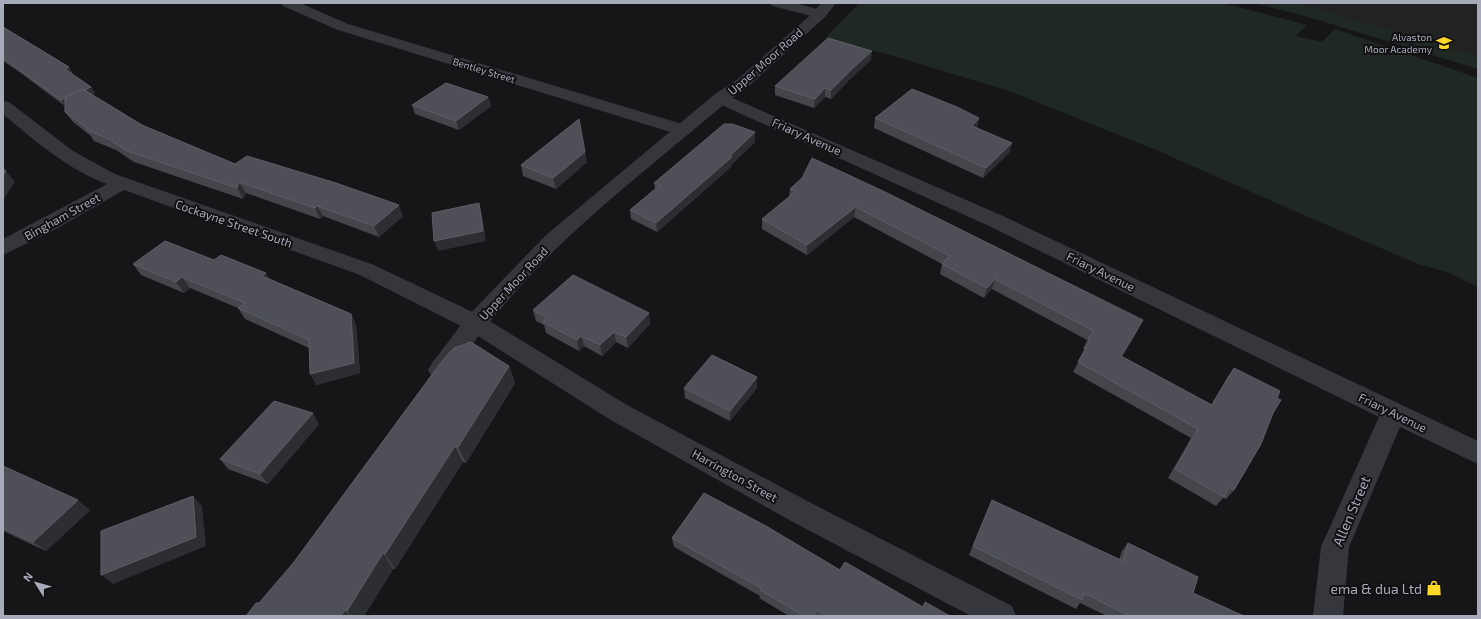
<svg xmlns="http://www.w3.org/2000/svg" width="1481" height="619" font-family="'Exo 2',sans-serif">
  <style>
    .built { fill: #222225 }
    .green { fill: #1f2822 }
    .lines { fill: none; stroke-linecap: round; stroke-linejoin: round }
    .minor { fill: #36373d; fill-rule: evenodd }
    .tertiary { fill: #36373d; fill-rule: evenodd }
    .wall { fill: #44464b }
    .shaded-wall { fill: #2d2e32 }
    .building { fill: #4f5057; stroke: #5d5e66 }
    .labels { text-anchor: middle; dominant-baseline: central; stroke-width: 4; stroke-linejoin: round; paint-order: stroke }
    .far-poi-label { font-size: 10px; fill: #a7aab9; stroke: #111113; text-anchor: end }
    .far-street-label { font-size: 10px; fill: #a7aab9; stroke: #111113 }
    .street-label { font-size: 12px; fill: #a7aab9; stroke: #111113 }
    .near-street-label { font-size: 14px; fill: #a7aab9; stroke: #111113 }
    .near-poi-label { font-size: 14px; fill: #a7aab9; stroke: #111113; text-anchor: end }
  </style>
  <rect width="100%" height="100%" fill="#161618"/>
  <path class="built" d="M1279,3H1478V64Z"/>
  <g class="green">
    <path d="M859,3H1223L1307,25L1296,36L1322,42L1335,29L1478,78V287L1447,272L1418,264L1306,216L1156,150L1009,91L887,54L834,42L826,37Z"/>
    <path d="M1255,3H1299L1478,56V69L1308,17Z"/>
  </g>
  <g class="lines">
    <g class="minor">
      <path d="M281,3H300L348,24L689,126L692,130L689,134L683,135L677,134L338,30L283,6Z"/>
      <path d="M770,3H794L825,11L827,14L825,17L820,18L772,6Z"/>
      <path d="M721,93L1003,216L1478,441V464L1400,427L1349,547L1343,616H1313L1321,547L1379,417L989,226L715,102L713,98L715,94Z"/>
      <path d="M3,101L9,102L73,151L115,174L374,265L483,317L627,405L813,504L1012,606L1016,616H971L793,522L609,419L467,329L360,275L124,190L58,228L3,255V239L107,184C68,170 34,140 3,114Z"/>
    </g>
    <path class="tertiary" d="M821,3H836L825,17L750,85L727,102C671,149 614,194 561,244C519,284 482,330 448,377L440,379L432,377L428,370L432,363L467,317L545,236L715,94L738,79L815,11Z"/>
  </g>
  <g class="wall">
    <path d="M3,27L69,67L72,73H71L91,87L95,93L91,95L142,125L235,164L403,216L379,237L323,216L320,219L246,193L243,199L134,162L116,150L94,141L91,136L73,122L65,112V106L18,71L3,61Z"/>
    <path d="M871,60L853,76L831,99L825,97L814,108L775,95V86Z"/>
    <path d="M488,97L491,106L459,130L415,114L412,105Z"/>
    <path d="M875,118H979L977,128L1012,143L1009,153L983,178L874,128Z"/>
    <path d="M755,142L732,164V166L657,232L631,219L630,210L655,190L654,183Z"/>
    <path d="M587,162L556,189L523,176L521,165Z"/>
    <path d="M802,178L1138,330L1122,357L1211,405L1227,378L1234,368L1277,398L1273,413L1234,490L1226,499L1223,498L1216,506L1168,478L1191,438L1073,372L1085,349H1083L1087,340L992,289L984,298L940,274L942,264L854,217L807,255L762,229V219L789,197L790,189Z"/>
    <path d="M214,260L270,279L351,314L356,325L360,373L316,385L309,348L245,319L238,308L190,288L184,293L141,275L133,264Z"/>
    <path d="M533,310L650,324L628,348L616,342L602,356L584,346L579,351L546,333L544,325L536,321Z"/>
    <path d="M509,366L515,383L466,463L463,462L395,569H393L364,616H246L259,603L294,562Z"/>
    <path d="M757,377V388L730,421L685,398L684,388Z"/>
    <path d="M319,424L268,484L228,469L220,459Z"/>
    <path d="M3,466L90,510L46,551L3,531Z"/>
    <path d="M992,500L1119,560L1122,551L1128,543L1193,593L1244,616H1107L1080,603L1076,609L969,555Z"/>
    <path d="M672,538L840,570L923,607L950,616H789L759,598L760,596L674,547Z"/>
  </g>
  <g class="shaded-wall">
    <path d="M872,51L871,60L853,76L831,99V90L854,67Z"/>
    <path d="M69,67L72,73L69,74L65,69Z"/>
    <path d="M91,87L95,93L65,106L61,100Z"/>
    <path d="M825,88V97L814,108L815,99Z"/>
    <path d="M488,97L491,106L459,130L456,121Z"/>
    <path d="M979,118L977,128L972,126Z"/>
    <path d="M755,132V142L732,164V166L657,232L656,223Z"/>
    <path d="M1012,143L1009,153L983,178L986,168Z"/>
    <path d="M585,152L587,162L556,189L553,178Z"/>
    <path d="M6,171L15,182L3,200V176Z"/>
    <path d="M239,182L246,193L243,199L237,188Z"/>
    <path d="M479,203L482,214L486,241L438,251L434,241Z"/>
    <path d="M399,205L403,216L379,237L374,226Z"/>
    <path d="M317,206L323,216L320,219L315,208Z"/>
    <path d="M856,207L854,217L807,255V245Z"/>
    <path d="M266,273L273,284L262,276Z"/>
    <path d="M182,277L190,288L184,293L176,282Z"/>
    <path d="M995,279L992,289L984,298L987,288Z"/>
    <path d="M649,313L650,324L628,348L626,337Z"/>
    <path d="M351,314L356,325L360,373L316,385L310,374Z"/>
    <path d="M1143,320L1138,330L1116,366L1121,356Z"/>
    <path d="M614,332L616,342L602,356L600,345Z"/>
    <path d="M581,336L584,346L579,351L577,340Z"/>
    <path d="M509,366L515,383L466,463L458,447Z"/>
    <path d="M757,377V388L730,421V411Z"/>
    <path d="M313,413L319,424L268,484L260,474Z"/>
    <path d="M455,446L463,462L395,569L385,554Z"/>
    <path d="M193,496L202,506L206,546L113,584L101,575Z"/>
    <path d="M78,500L90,510L46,551L33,542Z"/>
    <path d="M383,553L393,569L364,616H351L347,611Z"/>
    <path d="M345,610L350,616H341Z"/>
  </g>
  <g class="building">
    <path d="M3,27L69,67L65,69L91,87L84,90L83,89L65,97V98L61,100L14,66L3,58Z"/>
    <path d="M828,38L872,51L854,67L831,90L825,88L815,99L775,86Z"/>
    <path d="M446,83L488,97L456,121L412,105Z"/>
    <path d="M83,89L142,125L235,164L247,156L336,183L399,205L374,226L317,206L315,208L239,182L237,188L127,151L109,139L87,130V128L65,112V97Z"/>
    <path d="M912,89L957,107L979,118L972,126L1012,143L986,168L875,118Z"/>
    <path d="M579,119L585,152L553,178L521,165Z"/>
    <path d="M724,124H732L755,132L730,156L732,157L656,223L630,210L660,185L654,183Z"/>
    <path d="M812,158L883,191L1143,320L1121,356L1212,405L1234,368L1280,391L1277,398L1281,400L1273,413L1261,444L1234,490L1229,487L1224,497L1175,469L1198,429L1078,362L1090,340L1088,339L1094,331L995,279L987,288L942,264L950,256L856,207L807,245L762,219L796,191L790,189L802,178Z"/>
    <path d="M3,168L6,171L3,176Z"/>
    <path d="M479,203L483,231L434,241L432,213Z"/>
    <path d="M165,241L214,260L221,255L266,273L262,276L351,314L354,363L310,374L309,340L238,308L245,303L182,277L176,282L133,264Z"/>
    <path d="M573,275L649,313L626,337L614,332L600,345L581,336L577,340L543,322L547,318L533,310Z"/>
    <path d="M471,342L509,366L458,447L455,446L385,554L383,553L347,611L345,610L341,616H246L256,603H259L294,562L442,361L454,348Z"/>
    <path d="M712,355L757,377L730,411L684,388Z"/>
    <path d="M274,401L313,413L260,474L220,459Z"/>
    <path d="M3,466L78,500L33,542L3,528Z"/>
    <path d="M704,493L766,526L840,570L845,562L923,607L925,602L950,616H826L817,610L813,616H804L760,590L761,588L672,538Z"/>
    <path d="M193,496L196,537L101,575V531Z"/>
    <path d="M992,500L1123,561L1128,543L1198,577L1193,593L1244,616H1129L1084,593L1082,600L973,546Z"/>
  </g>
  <defs>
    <symbol id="school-bare" viewBox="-9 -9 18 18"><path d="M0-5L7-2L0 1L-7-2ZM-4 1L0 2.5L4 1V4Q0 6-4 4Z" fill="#ffd727" stroke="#111113" stroke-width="2.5" paint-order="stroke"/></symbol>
    <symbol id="shop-bare" viewBox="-9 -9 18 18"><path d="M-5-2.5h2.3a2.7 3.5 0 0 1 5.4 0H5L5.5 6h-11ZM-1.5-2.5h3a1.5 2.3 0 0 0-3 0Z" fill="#ffd727" stroke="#111113" stroke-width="2.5" paint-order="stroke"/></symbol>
  </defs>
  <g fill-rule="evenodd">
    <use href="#school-bare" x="1433" y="32" width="22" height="22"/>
    <use href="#shop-bare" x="1423" y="577" width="22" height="22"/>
  </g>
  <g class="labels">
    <g class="far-poi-label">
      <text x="1432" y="37">Alvaston<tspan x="1432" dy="12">Moor Academy</tspan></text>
    </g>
    <g class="far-street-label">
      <text transform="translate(484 70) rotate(17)">Bentley Street</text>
    </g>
    <g class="street-label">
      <text transform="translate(765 61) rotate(-41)">Upper Moor Road</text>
      <text transform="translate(807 136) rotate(24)">Friary Avenue</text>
      <text transform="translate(62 216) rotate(-29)">Bingham Street</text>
      <text transform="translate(234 223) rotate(19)">Cockayne Street South</text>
      <text transform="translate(1101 271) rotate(26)">Friary Avenue</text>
      <text transform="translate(513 283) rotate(-47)">Upper Moor Road</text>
      <text transform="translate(1393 412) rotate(26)">Friary Avenue</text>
      <text transform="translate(735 475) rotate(29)">Harrington Street</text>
    </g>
    <g class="near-street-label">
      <text transform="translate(1351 511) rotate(-67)">Allen Street</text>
    </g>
    <g class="near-poi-label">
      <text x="1422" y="588">ema &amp; dua Ltd</text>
    </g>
  </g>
  <rect width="1481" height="619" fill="none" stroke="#a7aab9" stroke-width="8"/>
  <g transform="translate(36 583) rotate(307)" stroke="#111113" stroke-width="3" paint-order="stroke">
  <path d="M0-3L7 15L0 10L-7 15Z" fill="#a7aab9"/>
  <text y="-6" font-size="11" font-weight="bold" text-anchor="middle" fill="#a7aab9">N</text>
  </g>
</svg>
